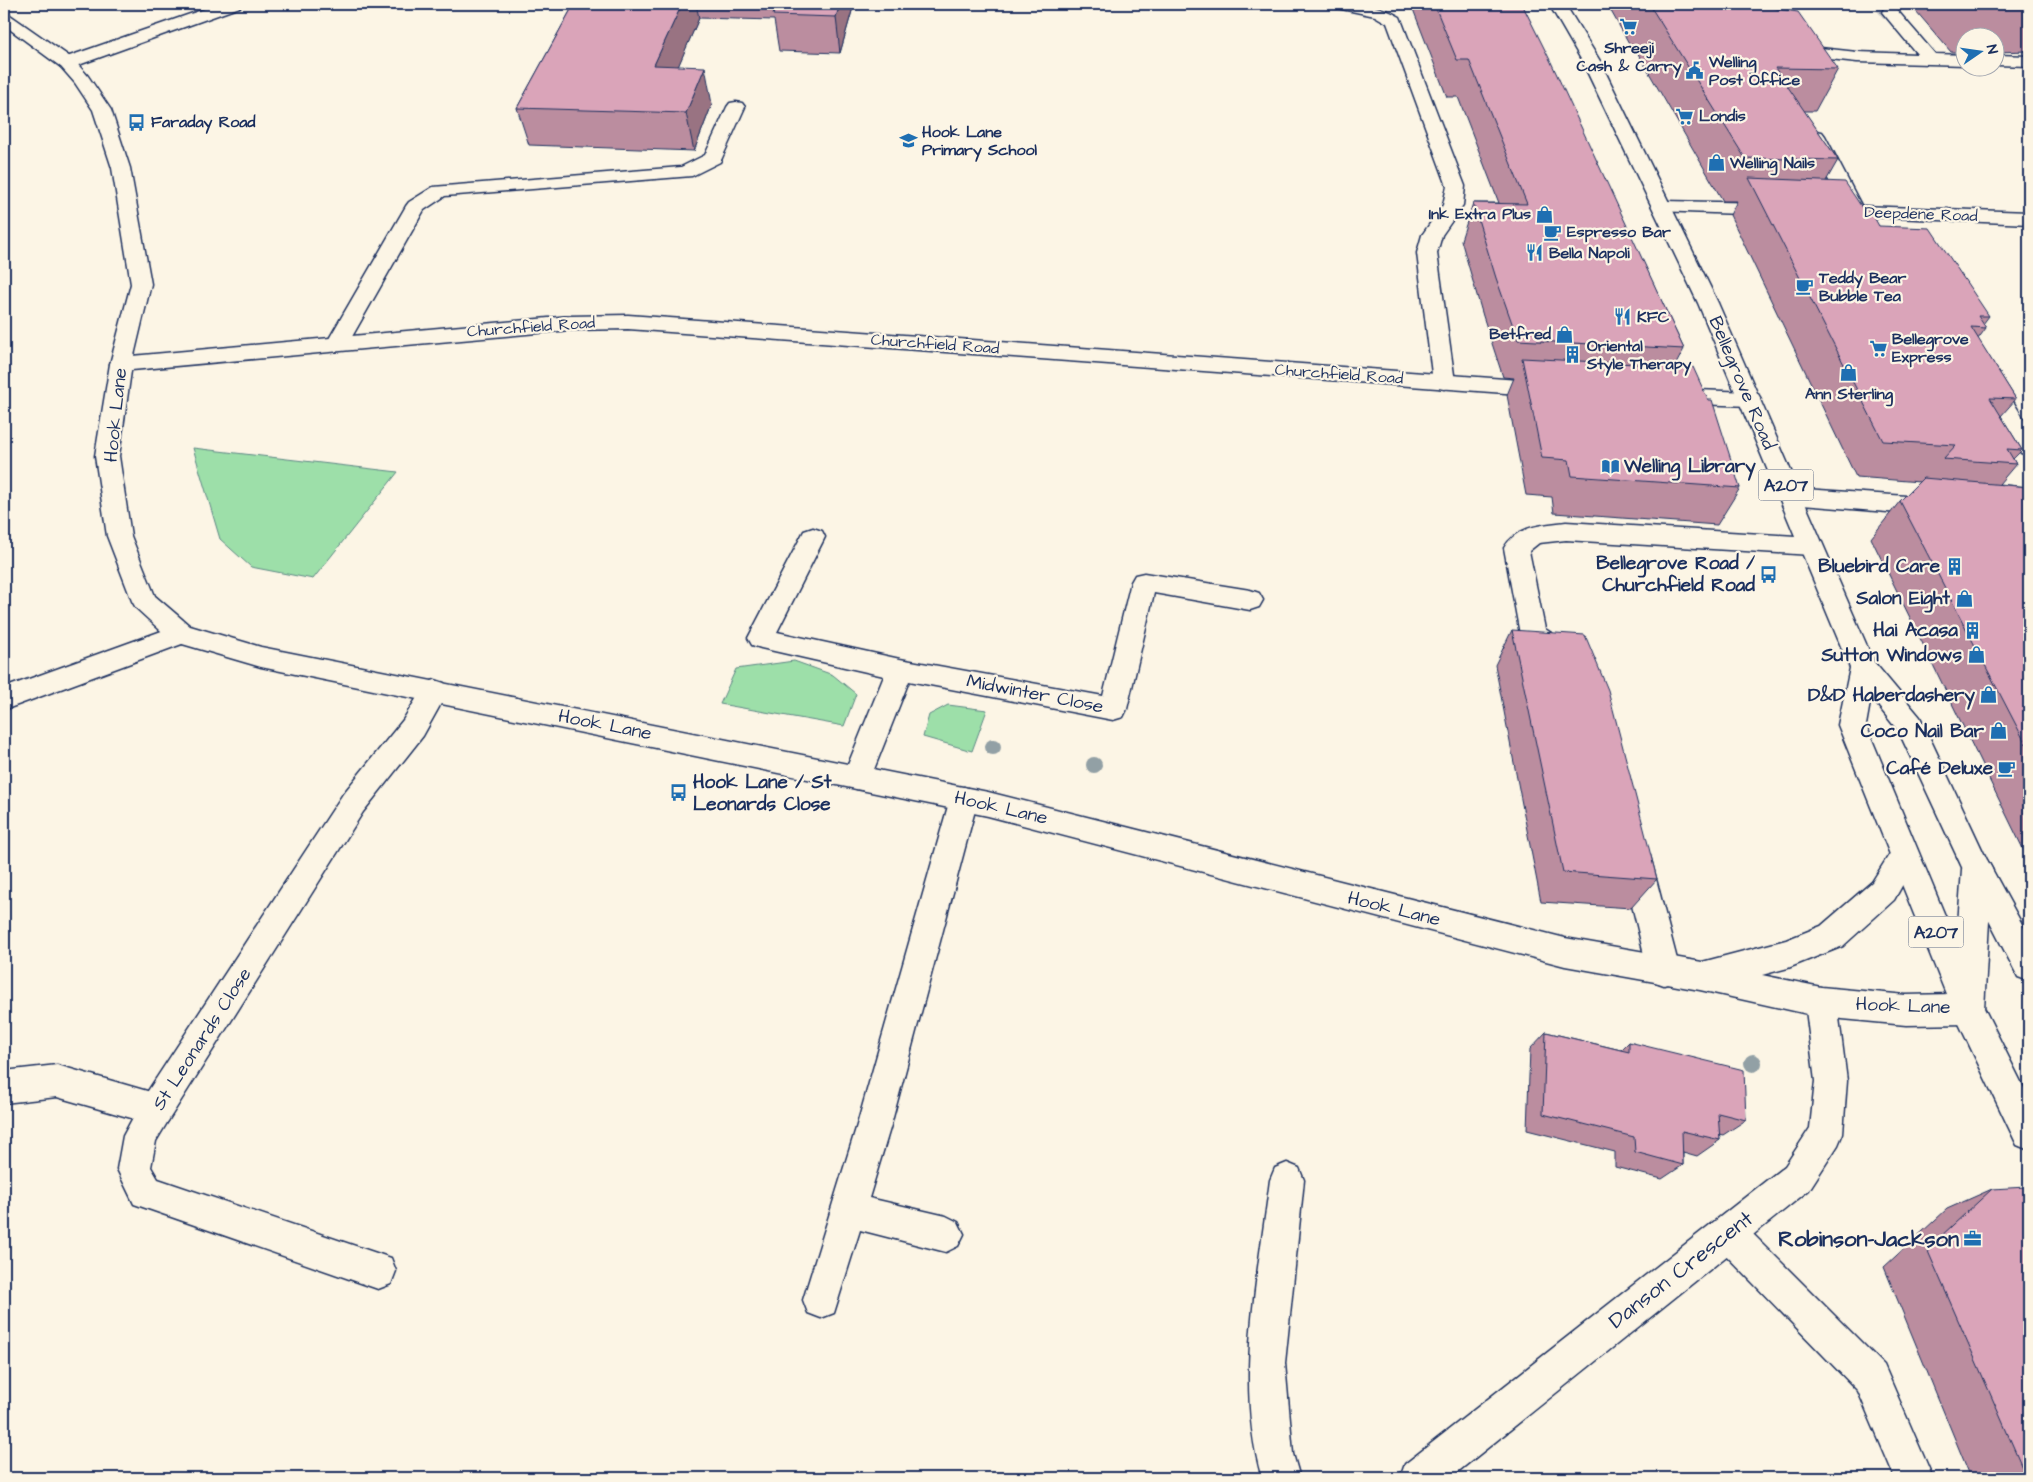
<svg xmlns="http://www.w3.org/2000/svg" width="2033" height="1482" font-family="'Architects Daughter',sans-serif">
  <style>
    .green { fill: #9ddfa9; stroke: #5c8784 }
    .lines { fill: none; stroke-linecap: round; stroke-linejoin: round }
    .minor-tunnel { stroke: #cfcdca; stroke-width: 18; stroke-dasharray: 18 9; stroke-linecap: butt }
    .service-casing { stroke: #1b2f5e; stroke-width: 3 }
    .minor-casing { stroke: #1b2f5e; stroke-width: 3 }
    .tertiary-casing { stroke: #1b2f5e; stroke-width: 3 }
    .primary-casing { stroke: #1b2f5e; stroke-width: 3 }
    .service { fill: #fcf5e5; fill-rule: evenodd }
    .minor { fill: #fcf5e5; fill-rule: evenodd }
    .tertiary { fill: #fcf5e5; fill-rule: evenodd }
    .primary { fill: #fcf5e5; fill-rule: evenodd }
    .tree { fill: #92a0a5 }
    .wall { fill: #bb8d9f; stroke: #1b2f5e }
    .shaded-wall { fill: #997382; stroke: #1b2f5e }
    .building { fill: #daa4b9; stroke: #1b2f5e }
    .labels { text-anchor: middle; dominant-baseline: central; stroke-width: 4.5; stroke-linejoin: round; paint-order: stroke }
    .far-poi-label { font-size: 16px; font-weight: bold; fill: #1b2f5e; stroke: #fcf5e5; text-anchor: start }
    .far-street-label { font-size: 16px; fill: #1b2f5e; stroke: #fcf5e5 }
    .shield { fill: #fcf5e5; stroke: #5e6a86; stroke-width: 1 }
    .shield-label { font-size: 18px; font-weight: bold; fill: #1b2f5e }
    .street-label { font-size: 19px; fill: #1b2f5e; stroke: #fcf5e5 }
    .poi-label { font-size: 19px; font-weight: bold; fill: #1b2f5e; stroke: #fcf5e5; text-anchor: end }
    .near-poi-label { font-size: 22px; font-weight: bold; fill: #1b2f5e; stroke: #fcf5e5; text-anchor: end }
    .near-street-label { font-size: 22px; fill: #1b2f5e; stroke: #fcf5e5 }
  </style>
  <rect width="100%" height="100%" fill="#fcf5e5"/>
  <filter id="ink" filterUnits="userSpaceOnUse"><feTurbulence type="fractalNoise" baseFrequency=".02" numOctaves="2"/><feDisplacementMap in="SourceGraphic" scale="10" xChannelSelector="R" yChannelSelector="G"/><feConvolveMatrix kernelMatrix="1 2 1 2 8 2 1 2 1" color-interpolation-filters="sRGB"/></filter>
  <g filter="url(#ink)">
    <g class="green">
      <path d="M193,448L398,472L313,579L251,567L220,539Z"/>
      <path d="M794,661L833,675L856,694L844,726L720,704L736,669Z"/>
      <path d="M948,705L987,710L972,751L923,737L929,715Z"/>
    </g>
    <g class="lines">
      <path class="minor-tunnel" d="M1883,4L1890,12"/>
      <defs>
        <g id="service">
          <path d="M1330,4C1355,2 1378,4 1400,17L1465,186L1463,205L1442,235L1437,253L1455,382L1452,387L1444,389L1436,387L1433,382L1417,253L1422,235L1443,205L1447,186L1387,23L1375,16L1332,7Z"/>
          <path d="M736,102L742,103L745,107L722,158L720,162L692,176L445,196L424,210L345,349L337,351L329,349L326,344L406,206L409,202L433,187L681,167L705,155L727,107L730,103Z"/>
          <path d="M1816,131L1822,132L1825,136L1864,211L1861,215L1854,217L1847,215L1844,211L1807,136L1810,132Z"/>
          <path d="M1988,371L1996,373L2029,428V455L2021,453L1977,378L1980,373Z"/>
          <path d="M1566,522L1811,537L1820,540L1823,546L1820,552L1811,555L1566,540L1539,543L1529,551L1545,629L1572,646L1576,653L1572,660C1570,661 1567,662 1564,663C1553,664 1525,643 1520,634L1504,548C1517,525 1543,525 1566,522Z"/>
          <path d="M964,787L974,791L978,799L891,1125L869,1198L946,1216L958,1222L964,1234L958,1246L946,1252L860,1230L834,1313L821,1318L808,1313L803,1300L857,1125L950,799L954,791Z"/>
          <path d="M1635,843L1645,847L1650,856L1680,971L1675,981L1664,985L1653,981L1648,971L1620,856L1625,847Z"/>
          <path d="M57,1065L168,1097L173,1109L168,1121L156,1125L57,1097L4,1103V1071Z"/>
          <path d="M1287,1163L1299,1168L1304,1180L1285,1363L1293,1454L1300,1478H1262C1234,1383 1258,1277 1270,1180L1275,1168Z"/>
          <path d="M1728,1215L1740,1221L1884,1365L1933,1478H1895L1858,1391L1716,1245L1710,1233L1716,1221Z"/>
        </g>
        <g id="minor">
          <path d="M219,4H242L240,7L73,67H61L58,63L61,59Z"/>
          <path d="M1890,7L1896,9L1935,54L1966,55V65L1857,62L1793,55L1787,54L1785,50L1787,46L1793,45L1857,52L1917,54L1882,12L1884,9Z"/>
          <path d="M1996,55L2029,56V66L1996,65Z"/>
          <path d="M1663,201L1770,203L1777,205L1780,209L1777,213L1770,215L1656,211L1653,207L1656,203Z"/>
          <path d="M1833,205L2029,212V224L1826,215L1823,211L1826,207Z"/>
          <path d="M628,315L1547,382L1555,384L1558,389L1555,394L1547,396L628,329L570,330L121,371L113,369L110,364L113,359L121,357L570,316Z"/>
          <path d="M1670,389L1750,392L1758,394L1761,399L1758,404L1750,406L1670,403L1662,401L1659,396L1662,391Z"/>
          <path d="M1790,488L1936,498L1944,501L1948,507L1944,513L1936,516L1790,504L1782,502L1778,496L1782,490Z"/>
          <path d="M813,528L822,531L825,537L777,632L900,659L1103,696L1131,582L1135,575L1144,573L1250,590L1259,593L1263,600L1259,607L1250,610L1154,593L1127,709L1123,717L1113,720L909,681L871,777L867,785L857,789L847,785L843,777L884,676L761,648L752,645L748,638L804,531Z"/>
          <path d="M181,624L190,627L194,634L190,641L4,710V688Z"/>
          <path d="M435,680L444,683L448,691L423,736L363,812L168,1121L156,1141L151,1167L158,1179L391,1258L396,1271L391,1284L378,1289L134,1204L117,1169L123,1136L144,1097L343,794L403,720L426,683Z"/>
          <path d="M1821,987L1832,992L1837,1002L1847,1081L1843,1133L1838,1145L1809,1190L1450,1478H1400L1405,1464L1785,1166L1810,1128L1815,1081L1805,1002L1810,992Z"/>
        </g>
        <path id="tertiary" d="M4,13L10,15L73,59L88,76L111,110L130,168L151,284L132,364L119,456L131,536L155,596L190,626L261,647L988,792L1565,938L1702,962L1786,940L1821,926L1872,882L1894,847L1904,843L1914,847L1919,856L1894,900L1843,946L1788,968L1762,975L1821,987L1906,995L1953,994L1962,869L1967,860L1977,856L1987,860L1992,869L1984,1009L1979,1020L1968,1024L1906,1025L1821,1017L1700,990L1565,966L988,816L261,667L172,641L136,608L132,601L107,536L95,456L110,364L131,284L112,168L93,110L75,83L61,67L4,25Z"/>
        <path id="primary" d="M1549,4H1565L1600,61L1718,303L1874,662L1920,717L1987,860L2029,937V981L2018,977L1967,878L1899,732L1871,697L1866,725L1980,1000L2029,1098V1150L2017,1145L1952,1009L1838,725L1850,668L1698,303L1582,61Z"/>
      </defs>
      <use href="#service" class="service-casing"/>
      <use href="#minor" class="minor-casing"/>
      <use href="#tertiary" class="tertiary-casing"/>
      <use href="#primary" class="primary-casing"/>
      <use href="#service" class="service"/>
      <use href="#minor" class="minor"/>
      <use href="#tertiary" class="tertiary"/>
      <use href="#primary" class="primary"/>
    </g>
    <g class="tree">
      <circle cx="993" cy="747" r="8"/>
      <circle cx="1094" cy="765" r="8"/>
      <circle cx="1753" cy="1063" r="9"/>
    </g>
    <g class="wall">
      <path d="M574,4H854L840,53L779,51L774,20L699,18L678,66L712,104L694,151L529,145L517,108Z"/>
      <path d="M1411,4H1522L1684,349L1675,366L1740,488L1717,525L1554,513L1552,497L1526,495L1507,395L1514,378L1503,377L1483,316L1461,240L1473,203H1499L1458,97H1447Z"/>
      <path d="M1607,4H1783L1780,9L1838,69L1815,111H1804L1838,160L1826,181L1863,209L1879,226L1989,316L1983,324L1986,328L1978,339L2016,399L2001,416L2022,450L2013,459L2016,464L1999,484L2029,487V861L1871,538L1900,501L1920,482L1856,477L1730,215L1737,201H1723L1633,45H1630Z"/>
      <path d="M1910,4H2029V51L1996,52V38H1966V52H1951Z"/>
      <path d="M1512,630L1657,879L1631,908L1541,902L1495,665Z"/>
      <path d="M1546,1032L1621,1050L1629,1042L1746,1120L1723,1135L1719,1134L1720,1140L1697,1156L1683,1152V1165L1662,1179L1615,1167V1152L1527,1130L1530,1049Z"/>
      <path d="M1992,1189L2029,1478H1971L1884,1267L1947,1209Z"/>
    </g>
    <g class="shaded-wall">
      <path d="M682,4H696L699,18L663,102L654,65Z"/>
      <path d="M840,4H854L840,53L836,17Z"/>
      <path d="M705,67L712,104L694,151L686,113Z"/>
    </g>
    <g class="building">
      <path d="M574,4H682L654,65L705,67L686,113L517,108Z"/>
      <path d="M777,4H840L836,17L773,15Z"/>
      <path d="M1434,4H1522L1551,62L1684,349L1518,340L1496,278L1473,203L1527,204L1469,60H1457Z"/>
      <path d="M1649,4H1766L1777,9L1798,12L1838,69L1775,68L1838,160L1745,158Z"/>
      <path d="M1749,178L1845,182L1863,209L1870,210L1879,226L1930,228L1989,316H1978L1986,328L1971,327L2016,399L1990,398L2022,450L2007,449L2016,464L1943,459L1956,445L1883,441Z"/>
      <path d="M1522,358L1693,367L1708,400H1712L1740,488L1572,476L1569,460L1542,458Z"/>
      <path d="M1923,478L2029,487V750L1900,501Z"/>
      <path d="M1512,630L1585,635L1608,690L1657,879L1563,872Z"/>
      <path d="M1546,1032L1629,1052V1042L1744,1070L1746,1120L1718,1113L1720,1140L1682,1131L1683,1165L1635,1152L1634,1137L1543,1114Z"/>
      <path d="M2026,1187L2029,1189V1478H2027L1927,1249L1992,1189Z"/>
    </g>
  </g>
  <defs>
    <symbol id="supermarket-bare" viewBox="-9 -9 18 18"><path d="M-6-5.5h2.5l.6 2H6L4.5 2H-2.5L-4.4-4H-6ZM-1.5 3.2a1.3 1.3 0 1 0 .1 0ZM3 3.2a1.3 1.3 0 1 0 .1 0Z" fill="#1f6fb2" stroke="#fcf5e5" stroke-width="2.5" paint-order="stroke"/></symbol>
    <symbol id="civic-bare" viewBox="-9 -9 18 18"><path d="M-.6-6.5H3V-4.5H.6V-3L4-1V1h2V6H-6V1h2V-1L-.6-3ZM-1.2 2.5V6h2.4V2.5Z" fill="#1f6fb2" stroke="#fcf5e5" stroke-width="2.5" paint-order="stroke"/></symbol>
    <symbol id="bus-bare" viewBox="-9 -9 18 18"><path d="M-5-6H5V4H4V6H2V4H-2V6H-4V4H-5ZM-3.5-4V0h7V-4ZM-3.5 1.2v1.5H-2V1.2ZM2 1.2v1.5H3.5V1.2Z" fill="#1f6fb2" stroke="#fcf5e5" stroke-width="2.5" paint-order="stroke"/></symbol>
    <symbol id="school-bare" viewBox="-9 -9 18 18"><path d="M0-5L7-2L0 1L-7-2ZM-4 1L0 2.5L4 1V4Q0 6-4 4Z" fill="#1f6fb2" stroke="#fcf5e5" stroke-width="2.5" paint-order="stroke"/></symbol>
    <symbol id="shop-bare" viewBox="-9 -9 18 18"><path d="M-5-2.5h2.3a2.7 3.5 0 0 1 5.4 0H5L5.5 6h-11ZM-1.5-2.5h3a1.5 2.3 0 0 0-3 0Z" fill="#1f6fb2" stroke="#fcf5e5" stroke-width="2.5" paint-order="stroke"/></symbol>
    <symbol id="cafe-bare" viewBox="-9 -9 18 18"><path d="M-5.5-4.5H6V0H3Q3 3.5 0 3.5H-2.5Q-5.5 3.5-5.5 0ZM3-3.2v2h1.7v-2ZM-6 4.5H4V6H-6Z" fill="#1f6fb2" stroke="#fcf5e5" stroke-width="2.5" paint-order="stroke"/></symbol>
    <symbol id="restaurant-bare" viewBox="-9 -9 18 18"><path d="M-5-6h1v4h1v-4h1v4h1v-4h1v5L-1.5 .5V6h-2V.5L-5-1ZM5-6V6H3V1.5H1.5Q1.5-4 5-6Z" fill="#1f6fb2" stroke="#fcf5e5" stroke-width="2.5" paint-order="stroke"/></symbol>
    <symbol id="building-bare" viewBox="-9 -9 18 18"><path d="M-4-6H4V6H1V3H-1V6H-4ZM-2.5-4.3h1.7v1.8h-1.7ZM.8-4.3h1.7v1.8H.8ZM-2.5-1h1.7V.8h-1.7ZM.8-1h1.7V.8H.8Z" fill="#1f6fb2" stroke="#fcf5e5" stroke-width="2.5" paint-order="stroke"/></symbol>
    <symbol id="library-bare" viewBox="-9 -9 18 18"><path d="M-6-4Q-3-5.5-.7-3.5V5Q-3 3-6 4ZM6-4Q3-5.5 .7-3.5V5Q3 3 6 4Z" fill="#1f6fb2" stroke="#fcf5e5" stroke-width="2.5" paint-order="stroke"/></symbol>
    <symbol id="office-bare" viewBox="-9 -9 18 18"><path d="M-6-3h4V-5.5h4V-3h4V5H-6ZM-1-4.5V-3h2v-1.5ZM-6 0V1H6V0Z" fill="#1f6fb2" stroke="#fcf5e5" stroke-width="2.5" paint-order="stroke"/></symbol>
  </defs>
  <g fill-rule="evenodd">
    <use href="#supermarket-bare" x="1616" y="14" width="25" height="25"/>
    <use href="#civic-bare" x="1682" y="58" width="25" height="25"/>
    <use href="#supermarket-bare" x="1672" y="104" width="25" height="25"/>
    <use href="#bus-bare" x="124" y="110" width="25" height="25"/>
    <use href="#school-bare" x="896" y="128" width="25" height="25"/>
    <use href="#shop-bare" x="1704" y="150" width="25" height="25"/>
    <use href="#shop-bare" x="1532" y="202" width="25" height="25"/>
    <use href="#cafe-bare" x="1540" y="220" width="25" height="25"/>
    <use href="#restaurant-bare" x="1522" y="240" width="25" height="25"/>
    <use href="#cafe-bare" x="1792" y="274" width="25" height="25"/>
    <use href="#restaurant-bare" x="1610" y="304" width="25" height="25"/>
    <use href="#shop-bare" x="1552" y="322" width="25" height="25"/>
    <use href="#supermarket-bare" x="1866" y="336" width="25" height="25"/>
    <use href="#building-bare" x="1560" y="342" width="25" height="25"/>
    <use href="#shop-bare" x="1836" y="360" width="25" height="25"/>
    <use href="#library-bare" x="1598" y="454" width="25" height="25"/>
    <use href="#building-bare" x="1942" y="554" width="25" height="25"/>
    <use href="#bus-bare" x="1756" y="562" width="25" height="25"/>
    <use href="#shop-bare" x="1952" y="586" width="25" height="25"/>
    <use href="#building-bare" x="1960" y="618" width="25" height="25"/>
    <use href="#shop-bare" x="1964" y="642" width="25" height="25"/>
    <use href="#shop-bare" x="1976" y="682" width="25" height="25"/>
    <use href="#shop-bare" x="1986" y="718" width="25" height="25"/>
    <use href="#cafe-bare" x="1994" y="756" width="25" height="25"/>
    <use href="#bus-bare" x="666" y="780" width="25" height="25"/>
    <use href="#office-bare" x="1960" y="1226" width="25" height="25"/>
  </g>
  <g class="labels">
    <g class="far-poi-label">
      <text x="1629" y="48" text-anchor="middle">Shreeji<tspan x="1629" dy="18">Cash &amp; Carry</tspan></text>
      <text x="1709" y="62">Welling<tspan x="1709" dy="18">Post Office</tspan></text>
      <text x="1699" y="116">Londis</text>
      <text x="151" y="122">Faraday Road</text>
      <text x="922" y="132">Hook Lane<tspan x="922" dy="18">Primary School</tspan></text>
      <text x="1730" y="163">Welling Nails</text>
      <text x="1531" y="214" text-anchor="end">Ink Extra Plus</text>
      <text x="1567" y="232">Espresso Bar</text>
      <text x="1549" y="253">Bella Napoli</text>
      <text x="1819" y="278">Teddy Bear<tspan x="1819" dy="18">Bubble Tea</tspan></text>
      <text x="1637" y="317">KFC</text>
      <text x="1551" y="334" text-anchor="end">Betfred</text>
      <text x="1892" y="339">Bellegrove<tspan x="1892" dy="18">Express</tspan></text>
      <text x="1587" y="346">Oriental<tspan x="1587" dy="18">Style Therapy</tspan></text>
      <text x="1849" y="394" text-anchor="middle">Ann Sterling</text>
    </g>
    <g class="far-street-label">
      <text transform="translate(1921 214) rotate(2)">Deepdene Road</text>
      <text transform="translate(531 327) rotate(-4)">Churchfield Road</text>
      <text transform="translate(935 344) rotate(4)">Churchfield Road</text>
      <text transform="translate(1339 374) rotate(4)">Churchfield Road</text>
    </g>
    <g class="shield">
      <rect x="1758.5" y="469.5" width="55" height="31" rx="4"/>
      <rect x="1908.5" y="916.5" width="55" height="31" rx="4"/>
    </g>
    <g class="shield-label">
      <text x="1786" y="485">A207</text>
      <text x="1936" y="932">A207</text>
    </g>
    <g class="street-label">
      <text transform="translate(1742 383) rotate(67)">Bellegrove Road</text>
      <text transform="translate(116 415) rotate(-84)">Hook Lane</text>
      <text transform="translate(1035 694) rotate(11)">Midwinter Close</text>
      <text transform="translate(605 725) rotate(11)">Hook Lane</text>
      <text transform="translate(1001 808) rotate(13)">Hook Lane</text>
      <text transform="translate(1394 909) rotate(14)">Hook Lane</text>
      <text transform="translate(1903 1006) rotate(2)">Hook Lane</text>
      <text transform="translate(202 1039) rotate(-57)">St Leonards Close</text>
    </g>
    <g class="poi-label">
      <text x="1624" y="466" text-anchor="start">Welling Library</text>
      <text x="1755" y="563">Bellegrove Road /<tspan x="1755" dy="22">Churchfield Road</tspan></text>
      <text x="1940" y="566">Bluebird Care</text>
      <text x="1950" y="598">Salon Eight</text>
      <text x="1958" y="630">Hai Acasa</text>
      <text x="1962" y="655">Sutton Windows</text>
      <text x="1975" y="695">D&amp;D Haberdashery</text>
      <text x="1984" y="731">Coco Nail Bar</text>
      <text x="1993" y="768">Café Deluxe</text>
      <text x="693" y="782" text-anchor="start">Hook Lane / St<tspan x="693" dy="22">Leonards Close</tspan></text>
    </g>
    <g class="near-poi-label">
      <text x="1959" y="1239">Robinson-Jackson</text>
    </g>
    <g class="near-street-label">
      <text transform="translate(1681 1270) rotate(-38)">Danson Crescent</text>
    </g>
  </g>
  <rect width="2033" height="1482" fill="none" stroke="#fcf5e5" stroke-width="20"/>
  <rect x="10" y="10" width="2013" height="1462" fill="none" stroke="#1b2f5e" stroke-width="2" filter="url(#ink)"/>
  <g transform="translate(1980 52) rotate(77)"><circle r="24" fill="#fcf5e5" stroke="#a2a6af"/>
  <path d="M0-4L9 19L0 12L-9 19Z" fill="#1f6fb2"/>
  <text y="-8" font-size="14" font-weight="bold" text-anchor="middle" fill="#1b2f5e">N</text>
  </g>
</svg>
